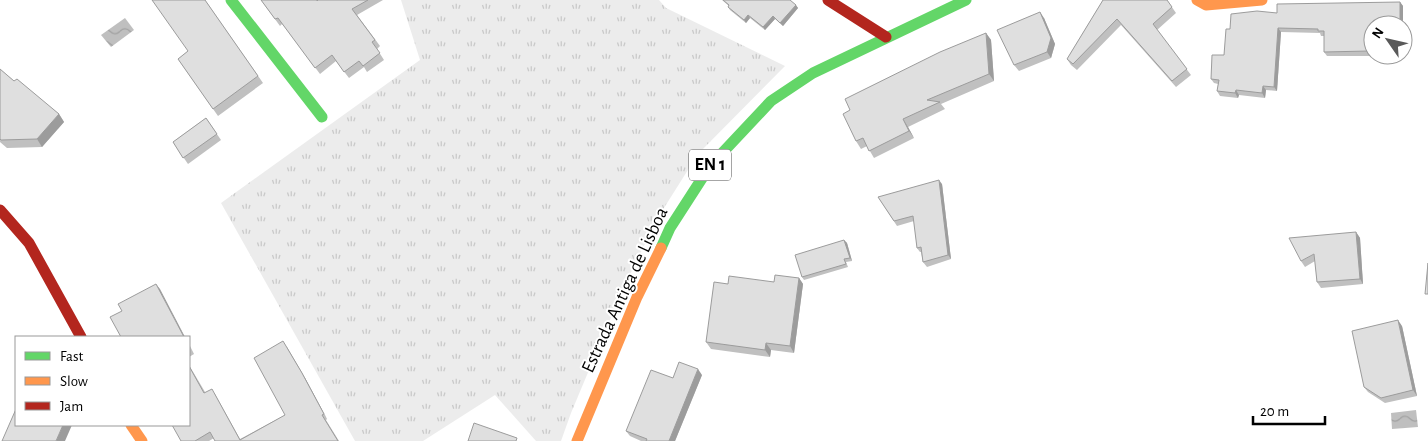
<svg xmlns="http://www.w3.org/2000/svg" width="1428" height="441" font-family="'Alegreya Sans',sans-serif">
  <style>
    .grass { fill: url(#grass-tufts) }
    .water { fill: url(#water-waves) }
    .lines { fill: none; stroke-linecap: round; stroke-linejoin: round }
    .fast { stroke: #63d668; stroke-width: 11 }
    .slow { stroke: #ff974d; stroke-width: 11 }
    .jam { stroke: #b3261e; stroke-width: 11 }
    .wall { fill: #c0c0c0 }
    .shaded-wall { fill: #9c9c9c }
    .building { fill: #dfdfdf; stroke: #9c9c9c }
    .labels { text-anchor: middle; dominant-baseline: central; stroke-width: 4; stroke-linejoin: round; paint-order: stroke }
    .shield { fill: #fff; stroke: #4c4c4c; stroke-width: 1 }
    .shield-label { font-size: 18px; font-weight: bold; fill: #000 }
    .street-label { font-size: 19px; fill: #000; stroke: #fff }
  </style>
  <defs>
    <pattern id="grass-tufts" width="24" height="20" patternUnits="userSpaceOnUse" patternTransform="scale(1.25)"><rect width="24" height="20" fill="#ececec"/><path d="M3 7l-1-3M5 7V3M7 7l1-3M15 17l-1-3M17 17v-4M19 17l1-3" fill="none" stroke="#c9c9c9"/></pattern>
    <pattern id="water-waves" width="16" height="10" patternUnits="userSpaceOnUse" patternTransform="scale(1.25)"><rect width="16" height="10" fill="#bfbfbf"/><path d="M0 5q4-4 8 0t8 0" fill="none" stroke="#a2a2a2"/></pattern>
  </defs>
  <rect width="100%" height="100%" fill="#fff"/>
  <path class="grass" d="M401,0H659L666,8L785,66L698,154L657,219L623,289L571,413L561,441H536L495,395L423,441H355L221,203L420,60Z"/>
  <g class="water">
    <path d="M125,18L134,30L111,47L101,35Z"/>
    <path d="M1416,410L1418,427L1392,429L1391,413Z"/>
  </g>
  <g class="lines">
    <g class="fast">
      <path d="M231,0L322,117"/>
      <path d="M661,248L670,228L710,166L771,101L813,73L966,0"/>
    </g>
    <g class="slow">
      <path d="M1197,0L1206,5L1262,0"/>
      <path d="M131,425L142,441"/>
      <path d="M577,441L637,297L661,248"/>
    </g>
    <g class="jam">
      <path d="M828,0L886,37"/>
      <path d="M0,210L29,243L81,337"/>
    </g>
  </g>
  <g class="wall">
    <path d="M205,0L263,83L218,116L178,59L188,51Z"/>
    <path d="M261,0L317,1L318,0H383L357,15L380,46L377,49L384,60L367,72L364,67L349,78L336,61L320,74L288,31L282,24L280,26Z"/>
    <path d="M722,0H790L798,8L783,26L775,19L765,30L750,18L746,23L730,10L728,7L729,6Z"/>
    <path d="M1103,0H1167L1176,13L1157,30L1191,75L1176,87L1121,25L1077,70L1071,65L1067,59Z"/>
    <path d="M1400,2L1403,6V25H1373V46H1372V56H1327L1324,52V36H1321L1320,33L1281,32L1277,91L1266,90L1265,98L1239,95L1238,98L1220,96L1217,91L1218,84L1214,83L1211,79L1224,55L1230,29L1277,13Z"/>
    <path d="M1044,18L1055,44L1051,58L1019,71L1014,65Z"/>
    <path d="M986,33L991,40L994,81L941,104L945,109L908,127L914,138L874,158L867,146L861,149L856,141L850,110Z"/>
    <path d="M0,69L14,81L59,114L64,122L42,147L7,148L0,142Z"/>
    <path d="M206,118L221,140L188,164L173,142Z"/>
    <path d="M942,184L951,259L927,267L923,262L921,252H920L917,248L914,221L897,226L878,197Z"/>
    <path d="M1356,232L1360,238L1363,284L1321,288L1317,282L1315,261L1305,267L1301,261Z"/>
    <path d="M844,240L847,243L852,261L846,262L848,267L804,280L802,277Z"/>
    <path d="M799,278L803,284L794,353L771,350L770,357L711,349L706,342L728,284L774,282Z"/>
    <path d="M1402,326L1417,396L1385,403L1368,392L1364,387Z"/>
    <path d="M189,344L194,354L189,357Z"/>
    <path d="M287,347L305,378L327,419L326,420L339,441H215L214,438L209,441H181L189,425V365L205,392L215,394L240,439L285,415Z"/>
    <path d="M702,375L675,441H641L630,436L626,431L673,378Z"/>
  </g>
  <g class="shaded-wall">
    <path d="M1400,2L1403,6V25H1400Z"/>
    <path d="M796,5L798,8L783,26L780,23Z"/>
    <path d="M1040,12L1044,18L1055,44L1051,58L1047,52Z"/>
    <path d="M748,15L750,18L746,23L744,20Z"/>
    <path d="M773,16L775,19L765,30L763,27Z"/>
    <path d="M1278,28L1281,32L1277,91L1274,87Z"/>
    <path d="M986,33L991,40L994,81L989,74Z"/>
    <path d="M1368,41L1372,46V56L1368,51Z"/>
    <path d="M1263,86L1266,90L1265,98L1262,93Z"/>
    <path d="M1236,90L1239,95L1238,98L1235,93Z"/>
    <path d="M59,114L64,122L42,147L37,139Z"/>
    <path d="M903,119L908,127L914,138L909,131Z"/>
    <path d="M939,180L942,184L951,259L948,255Z"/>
    <path d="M1356,232L1360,238L1363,284L1360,279Z"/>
    <path d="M844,240L847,243L852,261L850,258Z"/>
    <path d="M799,278L803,284L794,353L790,346Z"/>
    <path d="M156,284L160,289L185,337H184Z"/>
    <path d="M1398,320L1402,326L1417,396L1413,390Z"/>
    <path d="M283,341L305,378L327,419L324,414Z"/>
    <path d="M766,343L771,350L770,357L765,350Z"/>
    <path d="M698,369L702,375L675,441H669Z"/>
    <path d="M63,425H72L65,441H56Z"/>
  </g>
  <g class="building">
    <path d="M152,0H205L258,76L213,109L178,59L188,51Z"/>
    <path d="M261,0H317V1L318,0H368L352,9L375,40L372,42L380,53L363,66L359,61L344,72L332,55L315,68L278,18L275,19Z"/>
    <path d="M723,0H790L796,5L780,23L773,16L763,27L748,15L744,20L728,7L729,5Z"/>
    <path d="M1103,0H1167L1172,7L1153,24L1187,69L1172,81L1117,19L1073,64L1067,59Z"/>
    <path d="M1400,2V25H1373V41H1368V51L1324,52V31H1318V29L1278,28L1274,87L1263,86L1262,93L1236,90L1235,93L1217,91L1219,80L1211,79L1212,55H1224L1226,29H1230L1231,14L1257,11L1277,13V4Z"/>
    <path d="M1040,12L1051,38L1047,52L1014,65L997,30Z"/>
    <path d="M986,33L989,74L927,100L940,102L903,119L909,131L869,151L863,138L856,141L843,114L850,110L845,99L940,52Z"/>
    <path d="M0,69L14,81L17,79L59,114L37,139L1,140L0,139Z"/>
    <path d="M206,118L217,134L183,158L173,142Z"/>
    <path d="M939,180L948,255L923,262L921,247L917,248L913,216L894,221L878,197Z"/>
    <path d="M1356,232L1360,279L1317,282L1314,254L1301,261L1289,238Z"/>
    <path d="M844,240L850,258L844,259L846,264L802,277L795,255Z"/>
    <path d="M1428,263V294H1425Z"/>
    <path d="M775,275L799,278L790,346L766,343L765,350L706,342L714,282L728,284L729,276L774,282Z"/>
    <path d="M156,284L184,337H121L110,317L122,311L118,304Z"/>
    <path d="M1398,320L1413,390L1381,398L1364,387L1352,331Z"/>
    <path d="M283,341L302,373L324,414L322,415L338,441H215L210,432L195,441H181L172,425H189V366L204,393L212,389L240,440L285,415L254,358Z"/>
    <path d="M679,362L698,369L669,441H646L647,439L626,431L651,370L673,378Z"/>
    <path d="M16,409V425H63L56,441H2Z"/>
    <path d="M474,423L517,438L516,441H468Z"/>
  </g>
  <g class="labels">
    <rect class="shield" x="689" y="149.5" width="42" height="31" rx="4"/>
    <g class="shield-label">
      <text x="710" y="165">EN 1</text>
    </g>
    <g class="street-label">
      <text transform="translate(625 290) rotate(-65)">Estrada Antiga de Lisboa</text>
    </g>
  </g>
  <rect x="15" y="336" width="175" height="90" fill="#ffffff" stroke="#999999"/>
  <rect x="25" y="352" width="25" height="8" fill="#63d668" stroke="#999999"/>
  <text x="60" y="361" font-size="15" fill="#000000">Fast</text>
  <rect x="25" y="377" width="25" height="8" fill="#ff974d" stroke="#999999"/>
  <text x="60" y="386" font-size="15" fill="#000000">Slow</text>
  <rect x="25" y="402" width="25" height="8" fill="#b3261e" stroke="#999999"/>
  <text x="60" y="411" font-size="15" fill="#000000">Jam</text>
  <g transform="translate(1388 40) rotate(304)"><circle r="24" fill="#ffffff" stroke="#999999"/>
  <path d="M0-4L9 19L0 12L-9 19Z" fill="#595959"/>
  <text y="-8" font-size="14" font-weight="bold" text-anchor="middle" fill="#000000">N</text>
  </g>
  <path d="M1253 416v8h72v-8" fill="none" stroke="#000000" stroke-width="2.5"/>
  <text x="1260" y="416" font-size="15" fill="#000000" stroke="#ffffff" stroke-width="4" paint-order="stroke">20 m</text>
</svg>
